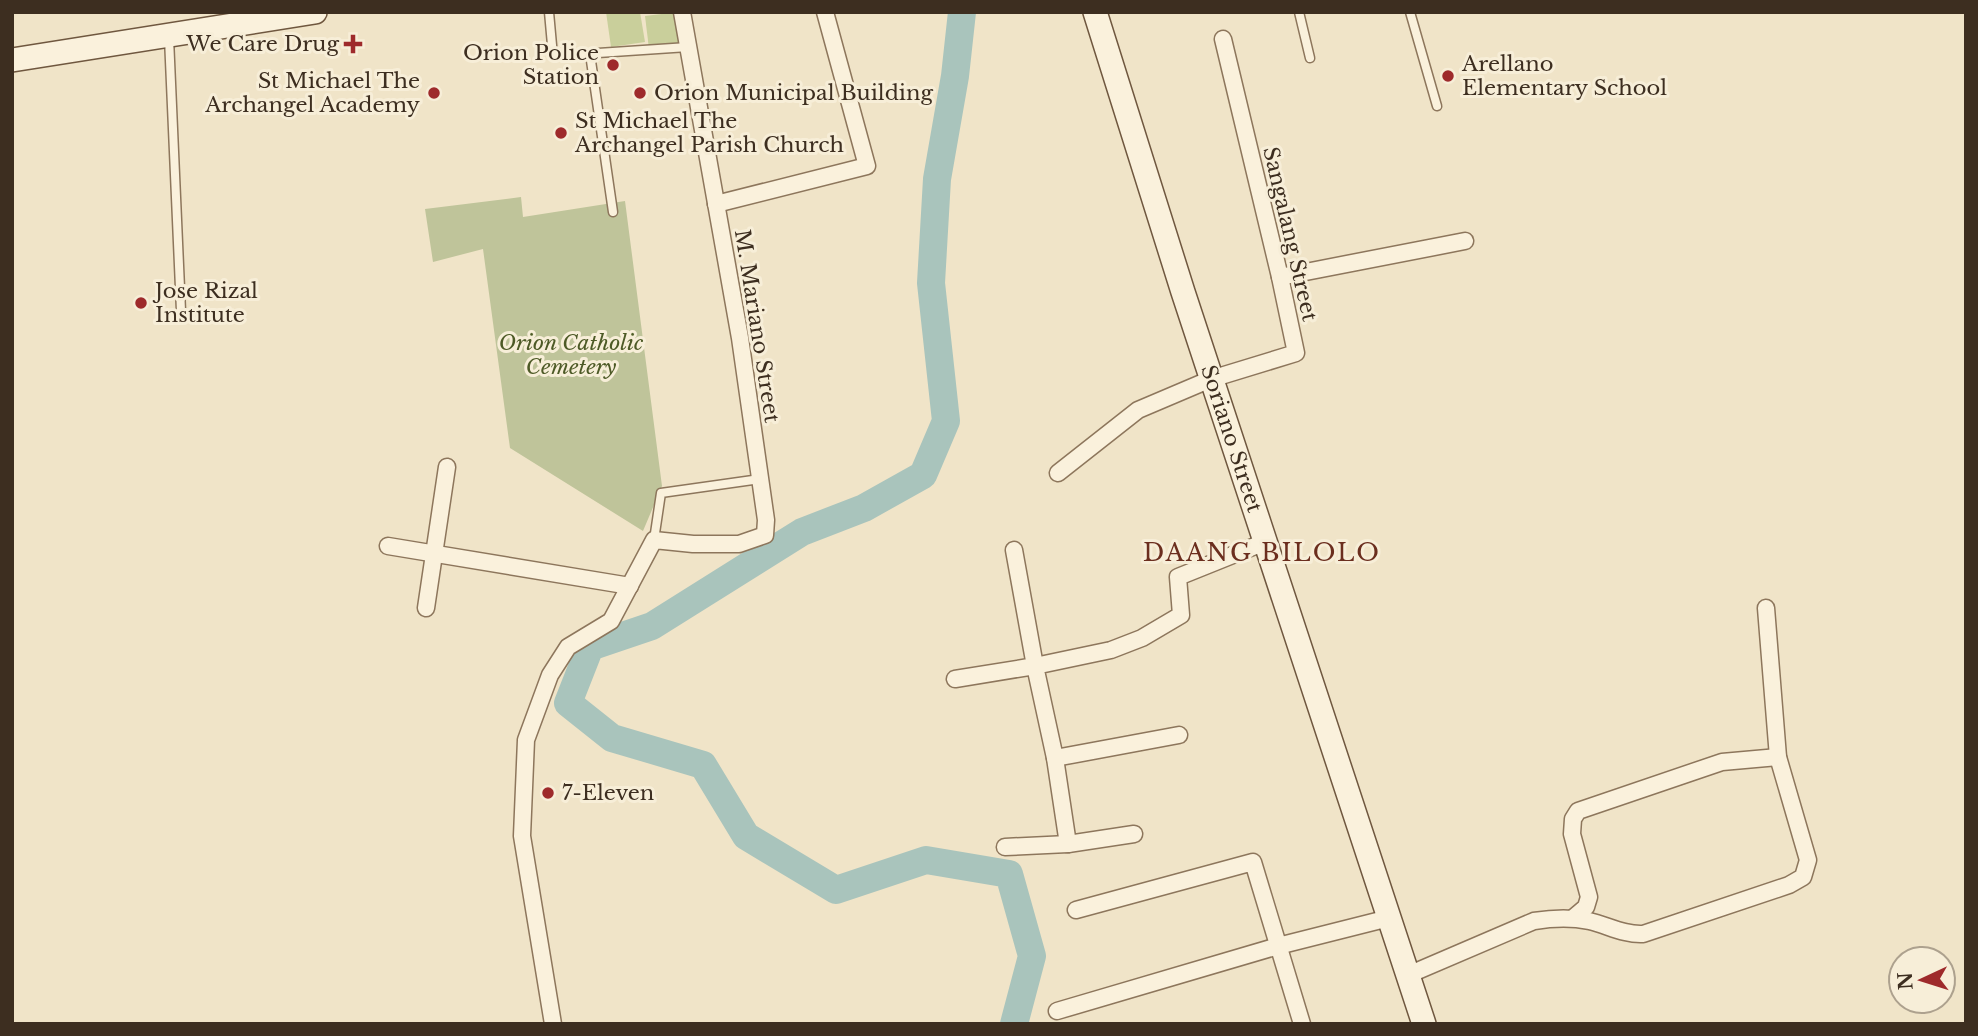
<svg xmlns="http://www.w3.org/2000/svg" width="1978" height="1036" font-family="'Libre Baskerville',serif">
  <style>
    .green { fill: #c9cf9b }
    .cemetery { fill: #bfc49a }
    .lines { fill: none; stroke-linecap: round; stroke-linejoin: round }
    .river { stroke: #a9c4bc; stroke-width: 28 }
    .lane-casing { stroke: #8d765c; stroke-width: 11 }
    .street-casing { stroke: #8d765c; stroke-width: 19 }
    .secondary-casing { stroke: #6f573f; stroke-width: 26 }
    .lane { stroke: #faf1dc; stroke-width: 8 }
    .street { stroke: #faf1dc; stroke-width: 16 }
    .secondary { stroke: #faf1dc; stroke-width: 23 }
    .poi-dot { fill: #9e2a2b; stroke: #f7eed8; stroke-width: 2.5 }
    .labels { text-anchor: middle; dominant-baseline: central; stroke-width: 6; stroke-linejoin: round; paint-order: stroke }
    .poi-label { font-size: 21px; fill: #3d2e20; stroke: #f7eed8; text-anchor: start }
    .street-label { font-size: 21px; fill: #3d2e20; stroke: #f7eed8 }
    .park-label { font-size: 21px; font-style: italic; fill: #4d5a26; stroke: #f7eed8 }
    .quarter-label { font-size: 24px; letter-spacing: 2px; fill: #6b2e1e; stroke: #f7eed8 }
  </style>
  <rect width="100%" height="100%" fill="#f0e4c8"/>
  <g class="green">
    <path d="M606,12H640L645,42L611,47Z"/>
    <path d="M678,12L683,44L649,49L645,16Z"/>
  </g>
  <path class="cemetery" d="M521,197L523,217L625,201L662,486L643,531L510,448L483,249L433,262L425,209Z"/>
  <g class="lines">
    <path class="river" d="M962,12L955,76L937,179L931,283L946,421L923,475L864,508L802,532L652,626L590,647L568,703L612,738L703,765L746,836L836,890L926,860L1009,874L1032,956L1014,1024"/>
    <defs>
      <g id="lane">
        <path d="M549,12L553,56L688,47"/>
        <path d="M1299,12L1310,58"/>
        <path d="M1410,12L1437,106"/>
        <path d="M169,38L181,311"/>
        <path d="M590,54L613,212"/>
        <path d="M654,540L661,493L760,479"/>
      </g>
      <g id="street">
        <path d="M716,204L867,166L825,12"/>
        <path d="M1280,277L1465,241"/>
        <path d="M1058,473L1138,410L1211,379L1296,353L1280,277L1223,39"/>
        <path d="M388,546L630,586"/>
        <path d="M426,608L447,467"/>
        <path d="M955,679L1035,666L1014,550"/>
        <path d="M1055,758L1179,735"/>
        <path d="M1068,844L1055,758L1035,666L1111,650L1142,638L1181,615L1178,577L1265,542"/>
        <path d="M1005,847L1068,844L1134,834"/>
        <path d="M1076,910L1253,862L1302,1024"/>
        <path d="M1573,918L1586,907L1589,897L1572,834L1573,819L1578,811L1722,762L1778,757"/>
        <path d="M1408,975L1534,921C1553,918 1570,917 1589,921C1607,925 1624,935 1643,934L1789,885L1803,877L1808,860L1778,757L1766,608"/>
        <path d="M1057,1011L1278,946L1389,918"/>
        <path d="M553,1024L522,836L526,740L550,675L568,647L611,621L654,540L693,544H739L765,535L766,520L740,338L682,12"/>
      </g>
      <g id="secondary">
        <path id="s1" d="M1095,12L1183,292L1424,1024"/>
        <path d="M12,60L315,12"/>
      </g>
    </defs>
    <use href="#lane" class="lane-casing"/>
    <use href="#street" class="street-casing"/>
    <use href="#secondary" class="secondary-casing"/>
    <use href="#lane" class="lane"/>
    <use href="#street" class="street"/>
    <use href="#secondary" class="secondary"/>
  </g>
  <g class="poi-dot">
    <path d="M349.5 33.5h7v7h7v7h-7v7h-7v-7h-7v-7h7z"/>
    <circle cx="613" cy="65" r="7"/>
    <circle cx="1448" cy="76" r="7"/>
    <circle cx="434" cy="93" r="7"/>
    <circle cx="640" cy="93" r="7"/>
    <circle cx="561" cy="133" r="7"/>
    <circle cx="141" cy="303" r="7"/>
    <circle cx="548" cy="793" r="7"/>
  </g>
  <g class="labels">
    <g class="poi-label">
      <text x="339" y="44" text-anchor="end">We Care Drug</text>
      <text x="599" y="53" text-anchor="end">Orion Police<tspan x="599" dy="24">Station</tspan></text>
      <text x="1462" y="64">Arellano<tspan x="1462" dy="24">Elementary School</tspan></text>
      <text x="420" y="81" text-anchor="end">St Michael The<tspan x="420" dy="24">Archangel Academy</tspan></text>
      <text x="654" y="93">Orion Municipal Building</text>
      <text x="575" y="121">St Michael The<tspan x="575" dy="24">Archangel Parish Church</tspan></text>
      <text x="155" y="291">Jose Rizal<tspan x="155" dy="24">Institute</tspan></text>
      <text x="562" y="793">7-Eleven</text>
    </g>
    <g class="street-label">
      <text transform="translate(1290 234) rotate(77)">Sangalang Street</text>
      <text transform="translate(757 326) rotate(81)">M. Mariano Street</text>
      <text stroke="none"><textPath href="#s1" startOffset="448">Soriano Street</textPath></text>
    </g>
    <g class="park-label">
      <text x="571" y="343">Orion Catholic<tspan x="571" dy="24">Cemetery</tspan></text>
    </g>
    <g class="quarter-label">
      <text x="1262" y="552">DAANG BILOLO</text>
    </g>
  </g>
  <rect width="1978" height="1036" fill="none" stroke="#3d2e20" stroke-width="28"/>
  <g transform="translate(1922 980) rotate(266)"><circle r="33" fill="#f7eed8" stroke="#ada18e" stroke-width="2"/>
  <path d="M0-5L12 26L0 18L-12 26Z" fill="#9e2a2b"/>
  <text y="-10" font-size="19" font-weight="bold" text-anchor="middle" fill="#3d2e20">N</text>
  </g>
</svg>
